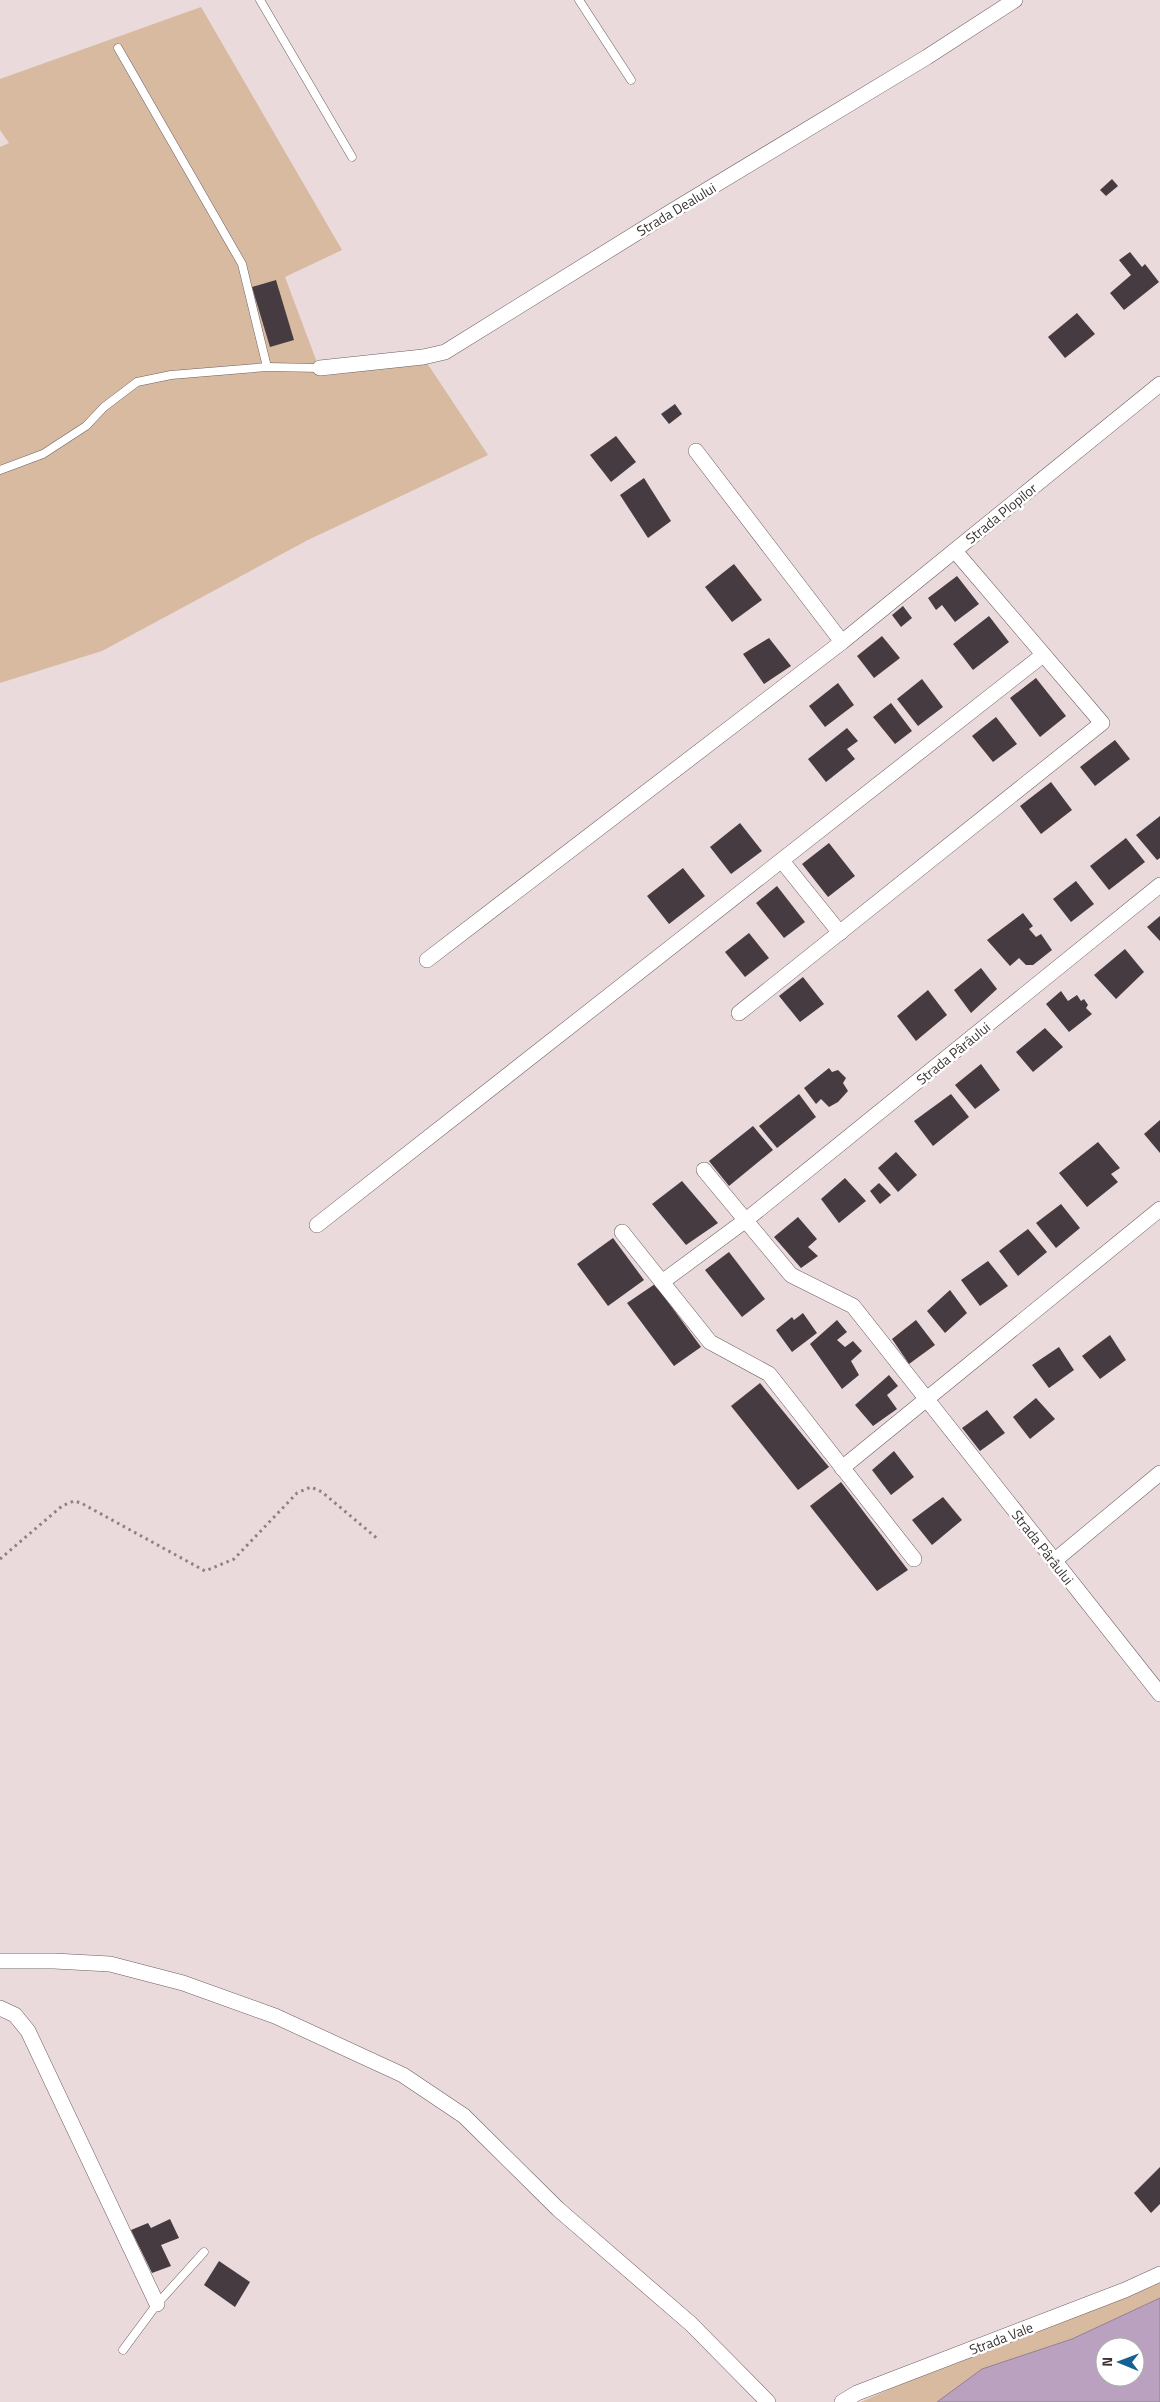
<svg xmlns="http://www.w3.org/2000/svg" width="1160" height="2402" font-family="'Titillium Web',sans-serif">
  <style>
    .green { fill: #d8baa1; fill-rule: evenodd }
    .water { fill: #baa1bf; stroke: #938095; fill-rule: evenodd }
    .building { fill: #463b41 }
    .lines { fill: none; stroke-linecap: round; stroke-linejoin: round }
    .lane-casing { stroke: #6c5e60; stroke-width: 9 }
    .street-casing { stroke: #6c5e60; stroke-width: 16 }
    .path { stroke: #8d8283; stroke-width: 3; stroke-dasharray: 2.5 4; stroke-linecap: butt }
    .lane { stroke: #fff; stroke-width: 8 }
    .street { stroke: #fff; stroke-width: 15 }
    .labels { text-anchor: middle; dominant-baseline: central; stroke-width: 5; stroke-linejoin: round; paint-order: stroke }
    .street-label { font-size: 14px; fill: #383232; stroke: #fff }
  </style>
  <rect width="100%" height="100%" fill="#ebdadc"/>
  <g class="green">
    <path d="M201,7L342,250L285,277L322,376L427,363L488,455L308,540L102,651L0,683V147L9,143L0,130V79Z"/>
    <path d="M1160,2280V2402H861L930,2371ZM1105,2347H1135V2377H1105Z"/>
  </g>
  <path class="water" d="M1160,2298V2402H937L982,2369L1072,2339ZM1105,2347H1135V2377H1105Z"/>
  <g class="building">
    <path d="M1112,179L1118,186L1106,196L1100,190Z"/>
    <path d="M1130,252L1142,267L1145,264L1159,282L1124,310L1110,293L1131,275L1119,260Z"/>
    <path d="M276,280L294,340L270,347L252,287Z"/>
    <path d="M1077,313L1095,334L1065,358L1048,337Z"/>
    <path d="M675,404L682,414L669,424L661,414Z"/>
    <path d="M616,436L636,462L611,482L590,455Z"/>
    <path d="M644,478L671,521L648,538L620,495Z"/>
    <path d="M734,564L762,600L732,622L705,587Z"/>
    <path d="M957,576L979,604L955,622L942,605L936,610L928,598Z"/>
    <path d="M903,606L912,618L901,627L892,615Z"/>
    <path d="M989,616L1009,642L973,670L953,644Z"/>
    <path d="M882,636L900,658L874,678L857,656Z"/>
    <path d="M769,638L791,666L764,684L743,654Z"/>
    <path d="M1036,678L1066,716L1040,737L1010,698Z"/>
    <path d="M922,679L943,707L918,726L897,699Z"/>
    <path d="M838,683L854,705L825,727L809,706Z"/>
    <path d="M891,703L912,731L895,744L873,717Z"/>
    <path d="M996,717L1017,744L993,762L972,736Z"/>
    <path d="M847,728L858,741L847,749L855,759L826,782L808,759Z"/>
    <path d="M1115,740L1130,759L1095,786L1080,767Z"/>
    <path d="M1051,782L1072,810L1041,834L1020,806Z"/>
    <path d="M1160,816V858L1157,860L1136,835Z"/>
    <path d="M740,823L762,851L731,874L710,847Z"/>
    <path d="M1126,838L1145,862L1109,890L1090,866Z"/>
    <path d="M829,843L855,876L828,897L802,864Z"/>
    <path d="M683,868L705,896L669,924L647,896Z"/>
    <path d="M1076,881L1094,904L1071,922L1053,899Z"/>
    <path d="M777,886L805,922L784,938L756,903Z"/>
    <path d="M1023,913L1033,926L1029,929L1036,937L1041,934L1052,950L1033,965H1026L1019,958L1010,966L987,940Z"/>
    <path d="M1160,916V941L1147,927Z"/>
    <path d="M749,933L769,958L745,977L725,952Z"/>
    <path d="M1125,949L1144,972L1116,999L1094,975Z"/>
    <path d="M981,968L997,989L971,1013L954,990Z"/>
    <path d="M803,977L824,1004L800,1022L779,996Z"/>
    <path d="M928,990L947,1015L916,1041L897,1016Z"/>
    <path d="M1061,991L1068,1001L1077,995L1081,1001L1084,999L1088,1005L1086,1008L1092,1014L1069,1032L1046,1004Z"/>
    <path d="M1045,1028L1063,1047L1033,1072L1016,1052Z"/>
    <path d="M981,1064L1000,1090L975,1109L955,1085Z"/>
    <path d="M829,1068L832,1072L838,1070L846,1078L843,1083L848,1091L838,1102L829,1107L821,1099L816,1104L804,1088Z"/>
    <path d="M799,1094L816,1117L777,1148L759,1126Z"/>
    <path d="M951,1094L969,1117L933,1146L914,1121Z"/>
    <path d="M1160,1120V1153L1144,1134Z"/>
    <path d="M753,1126L773,1150L729,1186L709,1161Z"/>
    <path d="M1098,1142L1120,1168L1111,1174L1118,1182L1087,1207L1059,1173Z"/>
    <path d="M896,1152L917,1175L898,1192L878,1168Z"/>
    <path d="M845,1178L866,1201L839,1223L821,1199Z"/>
    <path d="M682,1181L718,1223L686,1245L652,1204Z"/>
    <path d="M879,1183L891,1195L880,1204L870,1191Z"/>
    <path d="M1061,1204L1080,1228L1056,1248L1036,1223Z"/>
    <path d="M798,1217L817,1239L808,1247L818,1256L801,1268L774,1237Z"/>
    <path d="M1028,1229L1047,1252L1018,1276L999,1251Z"/>
    <path d="M613,1238L644,1280L608,1306L577,1264Z"/>
    <path d="M729,1252L765,1299L742,1317L705,1270Z"/>
    <path d="M988,1261L1008,1286L980,1306L961,1280Z"/>
    <path d="M655,1284L701,1347L674,1366L627,1303Z"/>
    <path d="M950,1290L967,1313L945,1333L927,1311Z"/>
    <path d="M803,1313L817,1333L792,1352L776,1330L792,1317L794,1320Z"/>
    <path d="M837,1320L847,1332L837,1340L845,1347L853,1341L862,1351L851,1361L859,1375L842,1389L810,1344Z"/>
    <path d="M916,1320L935,1345L909,1364L892,1339Z"/>
    <path d="M1110,1335L1126,1360L1100,1379L1082,1356Z"/>
    <path d="M1059,1347L1074,1370L1049,1388L1032,1365Z"/>
    <path d="M889,1375L898,1386L887,1395L897,1409L873,1426L855,1405Z"/>
    <path d="M760,1383L829,1467L798,1490L731,1406Z"/>
    <path d="M1036,1398L1055,1419L1030,1439L1013,1417Z"/>
    <path d="M987,1410L1005,1433L980,1451L962,1428Z"/>
    <path d="M894,1451L914,1477L891,1495L872,1470Z"/>
    <path d="M841,1482L908,1570L877,1591L810,1506Z"/>
    <path d="M943,1497L962,1520L932,1545L912,1520Z"/>
    <path d="M1160,2167V2204L1151,2213L1134,2193Z"/>
    <path d="M170,2219L179,2238L161,2245L171,2266L152,2273L131,2230L148,2223L151,2228Z"/>
    <path d="M219,2261L250,2282L235,2307L204,2285Z"/>
  </g>
  <g class="lines">
    <defs>
      <g id="lane">
        <path d="M260,0L352,157"/>
        <path d="M579,0L631,80"/>
        <path d="M118,48L242,264L267,367"/>
        <path d="M0,470L43,454L86,426L104,407L137,382L171,375L267,367L320,368"/>
        <path d="M123,2350L157,2304L204,2252"/>
      </g>
      <g id="street">
        <path d="M320,368L423,357L445,352L672,211L927,57L1015,0"/>
        <path d="M696,451L842,642"/>
        <path d="M782,861L840,933"/>
        <path d="M427,960L842,642L1160,384"/>
        <path d="M739,1013L1102,723L955,551"/>
        <path d="M704,1170L791,1275L853,1306L1160,1694"/>
        <path d="M317,1225L1043,655"/>
        <path d="M622,1232L710,1342L769,1374L914,1559"/>
        <path d="M662,1282L746,1220L1160,885"/>
        <path d="M842,1468L1160,1209"/>
        <path d="M1054,1561L1160,1473"/>
        <path d="M0,1961H54L110,1964L183,1983L275,2016L403,2075L464,2116L558,2209L691,2324L768,2402"/>
        <path d="M0,2008L15,2015L28,2031L157,2304"/>
        <path d="M842,2402L857,2393L1125,2290L1160,2274"/>
      </g>
    </defs>
    <use href="#lane" class="lane-casing"/>
    <use href="#street" class="street-casing"/>
    <path class="path" d="M0,1559L62,1506L74,1501L81,1503L205,1571L234,1559L297,1493L311,1487L322,1492L379,1540"/>
    <use href="#lane" class="lane"/>
    <use href="#street" class="street"/>
  </g>
  <g class="labels">
    <g class="street-label">
      <text transform="translate(676 209) rotate(-31)">Strada Dealului</text>
      <text transform="translate(1001 513) rotate(-39)">Strada Plopilor</text>
      <text transform="translate(953 1053) rotate(-39)">Strada Pârâului</text>
      <text transform="translate(1043 1547) rotate(52)">Strada Pârâului</text>
      <text transform="translate(1001 2338) rotate(-21)">Strada Vale</text>
    </g>
  </g>
  <g transform="translate(1120 2362) rotate(271)"><circle r="24" fill="#ffffff" stroke="#afadad"/>
  <path d="M0-4L9 19L0 12L-9 19Z" fill="#156194"/>
  <text y="-8" font-size="14" font-weight="bold" text-anchor="middle" fill="#383232">N</text>
  </g>
</svg>
